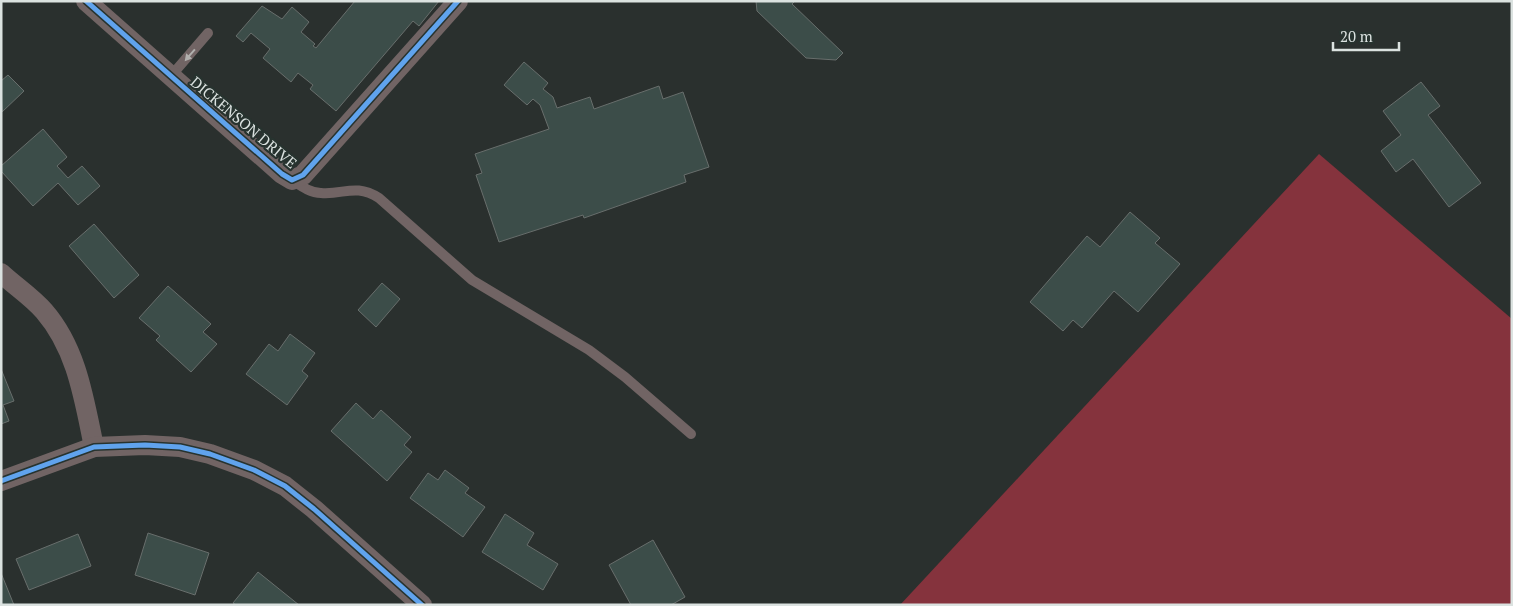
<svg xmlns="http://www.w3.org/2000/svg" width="1513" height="606" font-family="'PT Serif',serif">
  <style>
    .forest { fill: #85333d }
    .building { fill: #3c4d49; stroke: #686e6c }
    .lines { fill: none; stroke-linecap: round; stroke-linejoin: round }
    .lane { stroke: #716464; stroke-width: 10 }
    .street { stroke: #716464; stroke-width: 20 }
    .cycleway-casing { stroke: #27332f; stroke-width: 8 }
    .cycleway { stroke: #60a3ed; stroke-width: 5 }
    .oneway { fill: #b1b0ae }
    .labels { text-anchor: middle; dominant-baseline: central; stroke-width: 4.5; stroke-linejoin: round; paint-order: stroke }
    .street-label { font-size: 15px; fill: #dbe2e0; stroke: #27332f }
  </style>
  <rect width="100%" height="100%" fill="#2a302e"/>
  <path class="forest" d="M1319,154L1512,319V605H900Z"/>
  <g class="building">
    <path d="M355,1H439L419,26L413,21L336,111L310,89L313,85L298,73L291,82L263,58L270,49L251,33L243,42L236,36L262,6L282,19L292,7L309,22L301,32L315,44L313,46L316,48Z"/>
    <path d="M756,1H795L792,4L843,53L836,60L806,58L757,11Z"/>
    <path d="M524,62L548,83L543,89L553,97L557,108L590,97L594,109L659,86L663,99L683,92L709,167L684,175L686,182L584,218L583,215L499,242L476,175L482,173L475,154L549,129L540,105L533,99L527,105L504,85Z"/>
    <path d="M8,75L24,91L2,112L1,81Z"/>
    <path d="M1421,82L1440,106L1428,115L1481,183L1449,207L1413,159L1396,172L1381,151L1401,135L1383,111Z"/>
    <path d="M43,129L67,157L57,166L68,178L82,166L100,186L78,205L58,183L33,206L1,171V166Z"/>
    <path d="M1130,212L1160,238L1155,243L1180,264L1138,312L1114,291L1082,328L1073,320L1063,331L1030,302L1087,236L1100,247Z"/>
    <path d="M94,224L139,275L114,298L69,246Z"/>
    <path d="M382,283L400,299L376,327L358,310Z"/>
    <path d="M168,286L211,324L203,332L217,344L191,372L156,340L160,336L139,318Z"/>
    <path d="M290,334L315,353L302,371L308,376L287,405L246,374L269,344L278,351Z"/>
    <path d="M1,369L14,401L3,405L9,421L1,424Z"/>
    <path d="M356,403L373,419L381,410L411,437L404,445L412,452L387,481L331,431Z"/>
    <path d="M445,470L469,488L465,493L485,507L463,537L410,498L428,473L438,480Z"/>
    <path d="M505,514L534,533L527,545L558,564L543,590L482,552Z"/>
    <path d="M148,533L209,553L195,595L135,575Z"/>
    <path d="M78,534L91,566L29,590L16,559Z"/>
    <path d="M653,540L685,597L671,605H631L609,565Z"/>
    <path d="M258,572L299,605H236L233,603Z"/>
    <path d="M1,573L14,605H1Z"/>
  </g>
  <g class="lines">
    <g class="lane">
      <path d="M171,76L208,33"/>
      <path d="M292,180C301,186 310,193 321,193C344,195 355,183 379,198L472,280L589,350L625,377L691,434"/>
    </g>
    <g class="street">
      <path d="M86,1L282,174L292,180L303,175L458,1"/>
      <path d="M1,273C15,286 32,297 44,311C77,349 84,399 94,447"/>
      <path d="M1,481L94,447L145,445L180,447L210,454L254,470L285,486L314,509L422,605"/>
    </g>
    <defs>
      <g id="cycleway">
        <path d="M86,1L282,174L292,180L303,175L458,1"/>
        <path d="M1,481L94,447L145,445L180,447L210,454L254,470L285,486L314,509L422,605"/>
      </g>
    </defs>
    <use href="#cycleway" class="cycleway-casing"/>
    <use href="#cycleway" class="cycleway"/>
  </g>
  <defs><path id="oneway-solid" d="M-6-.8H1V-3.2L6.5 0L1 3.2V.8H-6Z" transform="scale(1.25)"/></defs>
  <use class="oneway" href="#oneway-solid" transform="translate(190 55) rotate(131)"/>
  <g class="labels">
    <g class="street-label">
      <text transform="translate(244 122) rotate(40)">DICKENSON DRIVE</text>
    </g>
  </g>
  <rect width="1513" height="606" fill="none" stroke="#dbe2e0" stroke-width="5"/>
  <path d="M1333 42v8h66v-8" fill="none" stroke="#dbe2e0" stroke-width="2.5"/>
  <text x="1340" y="42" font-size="15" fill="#dbe2e0" stroke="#27332f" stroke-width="4" paint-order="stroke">20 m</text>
</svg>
